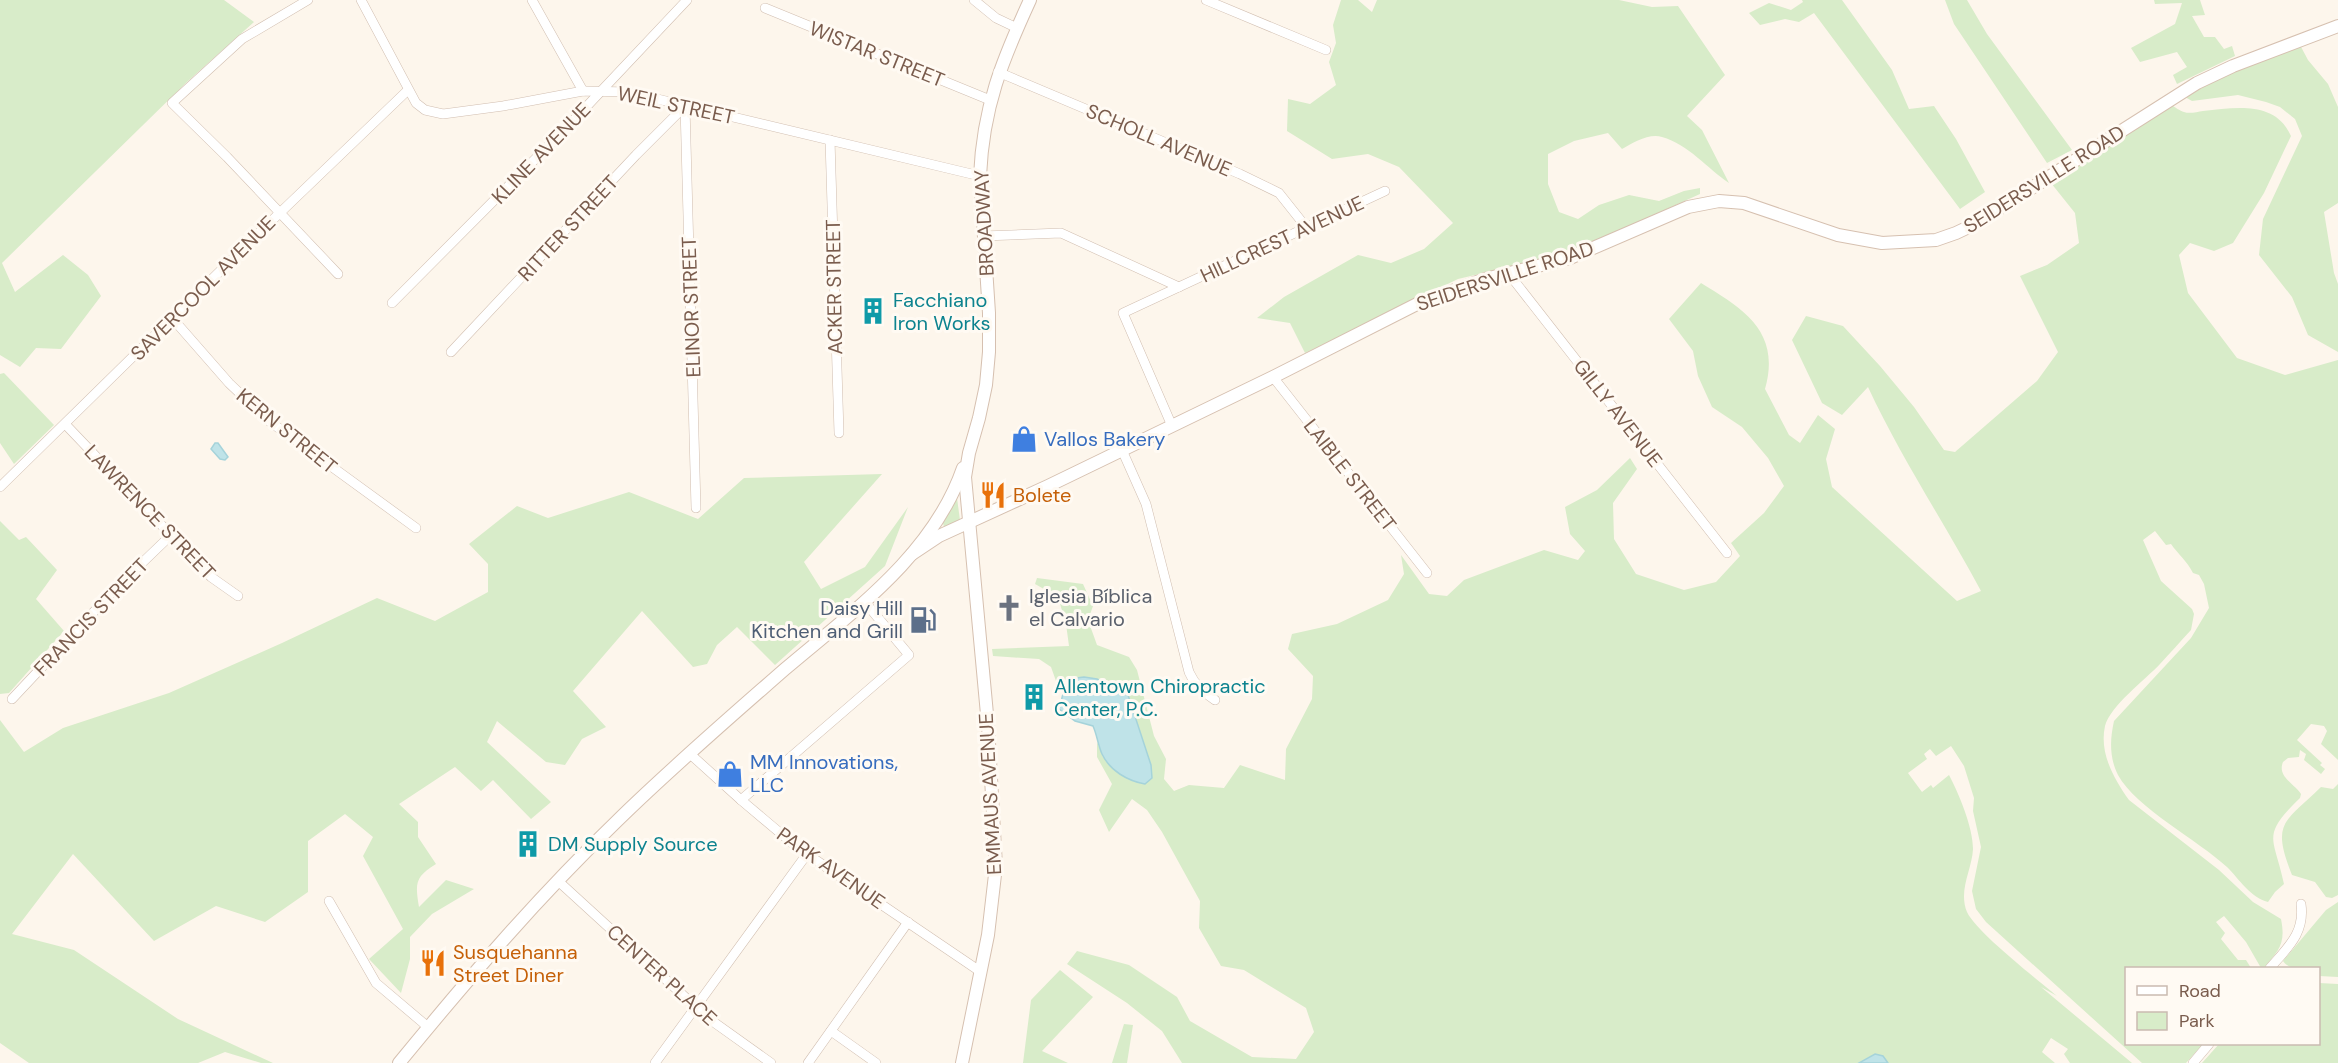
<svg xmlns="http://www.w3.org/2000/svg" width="2338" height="1063" font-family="'DM Sans',sans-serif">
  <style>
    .green { fill: #d8ecc9 }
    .water { fill: #bfe3e8; stroke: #a5d3da; stroke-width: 1.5 }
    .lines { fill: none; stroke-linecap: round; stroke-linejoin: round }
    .street-casing { stroke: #d1beb0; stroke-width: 10 }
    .secondary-casing { stroke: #d6c0b0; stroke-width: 14 }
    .street { stroke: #fff; stroke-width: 9 }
    .secondary { stroke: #fff; stroke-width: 12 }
    .labels { text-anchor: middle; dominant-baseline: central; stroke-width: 6; stroke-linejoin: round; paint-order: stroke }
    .street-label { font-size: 20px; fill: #7a5c4d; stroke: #fffaf3 }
    .culture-label { font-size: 20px; fill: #0d838f; stroke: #fffaf3; text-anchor: start }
    .shop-label { font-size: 20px; fill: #366cbe; stroke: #fffaf3; text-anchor: start }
    .food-label { font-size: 20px; fill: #c56008; stroke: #fffaf3; text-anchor: start }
    .worship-label { font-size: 20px; fill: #5b616d; stroke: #fffaf3; text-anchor: start }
    .service-label { font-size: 20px; fill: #4e5e75; stroke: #fffaf3; text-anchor: end }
  </style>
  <rect width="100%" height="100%" fill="#fdf6ec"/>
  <g class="green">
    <path d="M0,0H224L254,22L188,81L2,263L15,292L63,255L88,275L101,296L61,349L36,348L20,367L0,355Z"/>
    <path d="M1341,0H1358L1372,12L1377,0H1619L1652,7L1678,6L1725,75L1687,116L1702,130L1729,183C1708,169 1688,144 1662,137C1649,133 1633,143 1622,149L1608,133L1574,141L1548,154V184L1559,212L1578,219L1599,205L1629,195L1659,201L1684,191L1700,188V194L1572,252L1458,279L1305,353L1290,323L1257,318L1284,297L1358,255L1391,263L1424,249L1453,223L1399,167L1368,154L1332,159L1287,131L1288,99L1310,104L1336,85L1329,62L1336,43L1333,25Z"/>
    <path d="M1802,0H1842L1892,70L1909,109L1934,106L1956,139L1985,192L1960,209L1814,13L1799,22L1785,19L1760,25L1749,13L1769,3L1791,10L1803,2Z"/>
    <path d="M1945,0H1967L1987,34L2072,150L2047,163L1954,24Z"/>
    <path d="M2154,0H2200L2205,15L2192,16L2204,37H2215L2224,49L2232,46L2235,56L2177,84L2173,75L2187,67L2177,52L2140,62L2131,48L2175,24L2182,3L2155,4Z"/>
    <path d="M2300,45L2308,60L2328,84L2338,107V203L2324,212L2334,273L2338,284V352L2308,335L2292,297L2259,255L2263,219L2302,136L2295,119L2280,107L2266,102L2238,95L2192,101L2185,97L2238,68Z"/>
    <path d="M2171,105C2175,107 2180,111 2184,112C2189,114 2197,112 2203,111C2235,108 2275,100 2291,136L2264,193L2233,243L2214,251L2190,243L2179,255L2188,293L2237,358L2285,375L2338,360V760L2321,744L2327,731L2324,726L2311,724L2297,740L2322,763L2320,765L2325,769L2321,774L2304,760L2306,754L2300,750L2299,757L2288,758L2283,762C2277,777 2294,783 2301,794L2300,798C2260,837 2274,836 2284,884L2275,892L2268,902C2251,898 2239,879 2227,867C2198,840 2136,808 2118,775C2109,757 2110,739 2114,721L2191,638L2209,608L2204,584L2199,575L2193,573C2187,561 2178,554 2171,544L2166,545L2155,531L2143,540L2161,581L2192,609L2194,614L2191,630C2180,642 2170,653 2160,664C2146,679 2110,706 2105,726C2099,753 2114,779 2129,800L2219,870L2253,902L2281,919C2286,944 2279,950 2264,968H2261L2246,942L2224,916L2216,922L2225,933L2221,939L2238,960H2246L2251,968H2126V1044H2203L2186,1063H2142L1986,922L1976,909L1972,891L1981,847L1973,811L1974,798L1964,766L1951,746L1936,756L1930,749L1924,754L1927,759L1908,773L1922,792L1931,785L1933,788L1949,775C1959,794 1973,827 1973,849C1972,870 1958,890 1967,912C1976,932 2038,980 2057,996L2041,987L2132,1063H2070L2064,1054L2068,1049L2051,1038L2042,1052L2055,1063H1182L1162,1031L1127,1003L1067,964L1077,951L1129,965L1177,997L1190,1021L1252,1057L1296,1059L1314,1032L1306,1008L1244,970L1221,966L1199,928L1200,901L1162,832L1147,810L1132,799L1109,832L1099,810L1112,784L1097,757V742L1103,757L1113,769L1084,677L1056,681L1051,667L1039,659L993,656L992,649L1069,646L1066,624L1058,597L1035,584L1037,578L1083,584L1093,606L1088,620L1097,645L1129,657L1137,670L1154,736L1166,759L1164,779L1174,791L1189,785L1224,788L1240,765L1285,780L1286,749L1312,699L1313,676L1288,649L1292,634L1337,624L1388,600L1404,574L1401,555L1429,594L1447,596L1464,580L1544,550L1578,560L1585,551L1570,534L1565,507L1597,490L1630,458L1637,469L1613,503L1614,539L1636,574L1684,590L1716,582L1740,556L1731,543L1764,513L1784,486L1768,458L1742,427L1712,407L1698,376L1693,351L1669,319L1701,283C1745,310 1781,332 1765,389L1789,435L1800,443L1818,415L1835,429L1826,459L1832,487L1957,601L1981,591C1944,522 1901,458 1868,387L1842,415L1822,403L1792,340L1806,316L1843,326L1880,366L1914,407L1944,450L1955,452L2037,381L2058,352L2020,276L2047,265L2079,243L2075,213L2051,183Z"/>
    <path d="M4,373L54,425L14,464L0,443V374Z"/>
    <path d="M882,474L804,562L821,589L865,567L908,507L885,566L775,665L737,627L717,645L707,664L693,667L642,611L573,691L606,727L582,739L565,765L546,762L497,721L487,742L551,802L531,819L493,780L481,791L455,767L399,804L418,822V837L436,864C415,877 415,883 419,907L446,880L474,889L432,914L410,937V959L401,993L369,959L403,929L363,856L373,837L345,814L308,841V892L265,922L216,906L154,941L73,854L12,934L74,950L178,1019L273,1063H261L225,1052L198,1063H29L0,1043V720L24,752L63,728L169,693L282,643L377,598L435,621L488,592V564L469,544L517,506L548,518L629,492L698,519L744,478Z"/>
    <path d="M957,498L960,520L944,527L943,523Z"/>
    <path d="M0,521L19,540L26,537L57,570L36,599L64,631L9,693L0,694Z"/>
    <path d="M2338,784V895L2332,898L2326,897L2315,882L2292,875C2271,822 2284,823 2321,787L2333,789Z"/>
    <path d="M2338,902V977L2319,976L2318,968C2306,968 2291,972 2283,961L2326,910Z"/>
    <path d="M1060,970L1093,997L1042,1051L1068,1063H1023L1031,1000Z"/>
    <path d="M2319,983L2338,984V1063H2202L2219,1044H2318Z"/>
    <path d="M1124,1024L1133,1025L1127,1063H1112Z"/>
  </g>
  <g class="water">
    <path d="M215,443H218L228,457L225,460L220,459L211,449Z"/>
    <path d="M1084,677L1097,679L1128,695L1151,765L1152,778L1145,784C1128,781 1110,771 1102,754C1098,745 1097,735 1093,726L1075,721L1059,709C1065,690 1062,679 1084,677Z"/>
    <path d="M1875,1054L1883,1056L1888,1063H1859Z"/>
  </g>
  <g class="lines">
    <defs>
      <g id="street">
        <path d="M308,0L242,39L172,103L227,157L338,274"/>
        <path d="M361,0L416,103L425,110L443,114L503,106L583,91L628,92L980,176"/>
        <path d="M532,0L583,91"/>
        <path d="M974,0L996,18L1017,28"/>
        <path d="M1206,0L1326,50"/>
        <path d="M765,8L990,100"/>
        <path d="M998,72L1240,174L1279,193L1306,227"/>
        <path d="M685,106L696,508"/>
        <path d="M830,140L839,433"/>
        <path d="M983,236L1061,233L1179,287"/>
        <path d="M1509,274L1727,553"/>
        <path d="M392,303L571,123L687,0"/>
        <path d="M173,319L229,383L269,421L416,528"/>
        <path d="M451,352L636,155L685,106"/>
        <path d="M1273,377L1427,573"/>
        <path d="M66,425L211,577L238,596"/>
        <path d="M1172,426L1123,313L1385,191"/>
        <path d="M1122,450L1146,504L1189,672C1195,685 1203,692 1215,700"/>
        <path d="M0,487L262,230L408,90"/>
        <path d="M12,699L118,586L170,536"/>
        <path d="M689,753L741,800L798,848L981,972"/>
        <path d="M741,800L909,655L864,601"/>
        <path d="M557,880L708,1018L771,1063"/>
        <path d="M329,901L376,983L428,1027"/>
        <path d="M2270,968C2288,947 2305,933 2301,904"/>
        <path d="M831,1031L876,1063"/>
        <path d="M655,1063L807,854"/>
        <path d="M808,1063L908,922"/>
        <path d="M2193,1063L2209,1044"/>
      </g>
      <g id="secondary">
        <path d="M912,554L939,536L1048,486L1273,377L1419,303L1485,279L1570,258L1688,207L1719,201L1744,203L1838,235L1882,243L1936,240L1956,233L1975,224L2197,83L2233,66L2338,26"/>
        <path d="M399,1063C468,979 538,897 617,821C671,768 728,719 785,669C852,612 933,555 963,468"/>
        <path d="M962,1063L988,935L996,866L988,725L965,477L969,453L979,418L986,385L989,352V313L980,176C983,107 1002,61 1030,0"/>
      </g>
    </defs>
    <use href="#street" class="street-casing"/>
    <use href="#secondary" class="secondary-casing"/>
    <use href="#street" class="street"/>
    <use href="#secondary" class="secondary"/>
  </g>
  <defs>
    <symbol id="building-bare" viewBox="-9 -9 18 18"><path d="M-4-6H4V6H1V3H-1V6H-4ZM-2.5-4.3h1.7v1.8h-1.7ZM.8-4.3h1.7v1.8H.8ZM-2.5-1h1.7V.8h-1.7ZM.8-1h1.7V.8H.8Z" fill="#0f9aa8" stroke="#fffaf3" stroke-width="2.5" paint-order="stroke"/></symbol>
    <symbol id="shop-bare" viewBox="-9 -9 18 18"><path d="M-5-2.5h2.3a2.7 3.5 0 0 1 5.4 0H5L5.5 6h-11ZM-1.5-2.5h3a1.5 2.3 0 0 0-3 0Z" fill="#3f7fe0" stroke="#fffaf3" stroke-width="2.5" paint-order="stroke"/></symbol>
    <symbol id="restaurant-bare" viewBox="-9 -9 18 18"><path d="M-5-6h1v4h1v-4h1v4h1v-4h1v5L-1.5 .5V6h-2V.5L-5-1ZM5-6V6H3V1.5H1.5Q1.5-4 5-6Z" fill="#e8710a" stroke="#fffaf3" stroke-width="2.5" paint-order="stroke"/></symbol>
    <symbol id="church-bare" viewBox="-9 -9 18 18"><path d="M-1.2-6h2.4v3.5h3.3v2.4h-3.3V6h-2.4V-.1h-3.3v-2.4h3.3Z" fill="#6b7280" stroke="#fffaf3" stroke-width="2.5" paint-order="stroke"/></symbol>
    <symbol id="fuel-bare" viewBox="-9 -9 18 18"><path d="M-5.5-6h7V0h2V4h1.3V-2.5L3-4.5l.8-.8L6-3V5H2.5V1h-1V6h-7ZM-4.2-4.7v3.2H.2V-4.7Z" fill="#5c6f8a" stroke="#fffaf3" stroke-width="2.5" paint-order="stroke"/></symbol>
  </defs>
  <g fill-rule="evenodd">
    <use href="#building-bare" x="854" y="292" width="38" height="38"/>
    <use href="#shop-bare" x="1005" y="420" width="38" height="38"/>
    <use href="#restaurant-bare" x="974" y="476" width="38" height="38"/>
    <use href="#church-bare" x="990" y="589" width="38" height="38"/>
    <use href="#fuel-bare" x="904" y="601" width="38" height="38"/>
    <use href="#building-bare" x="1015" y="678" width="38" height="38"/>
    <use href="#shop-bare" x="711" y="755" width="38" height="38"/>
    <use href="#building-bare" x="509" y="825" width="38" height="38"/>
    <use href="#restaurant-bare" x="414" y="944" width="38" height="38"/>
  </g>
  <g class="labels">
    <g class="street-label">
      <text transform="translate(877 54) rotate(22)">WISTAR STREET</text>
      <text transform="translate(676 105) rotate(12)">WEIL STREET</text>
      <text transform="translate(1159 140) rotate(23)">SCHOLL AVENUE</text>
      <text transform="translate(541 153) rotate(-46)">KLINE AVENUE</text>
      <text transform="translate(2044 179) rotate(-32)">SEIDERSVILLE ROAD</text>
      <text transform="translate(984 223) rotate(-93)">BROADWAY</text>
      <text transform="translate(568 228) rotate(-47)">RITTER STREET</text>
      <text transform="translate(1282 239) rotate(-25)">HILLCREST AVENUE</text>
      <text transform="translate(1505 276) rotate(-18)">SEIDERSVILLE ROAD</text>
      <text transform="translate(834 287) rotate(-91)">ACKER STREET</text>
      <text transform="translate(203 288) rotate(-45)">SAVERCOOL AVENUE</text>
      <text transform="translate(691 307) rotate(-92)">ELINOR STREET</text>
      <text transform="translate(1618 413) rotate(52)">GILLY AVENUE</text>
      <text transform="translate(287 431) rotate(39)">KERN STREET</text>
      <text transform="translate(1350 475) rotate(52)">LAIBLE STREET</text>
      <text transform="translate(150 512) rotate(46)">LAWRENCE STREET</text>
      <text transform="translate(91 617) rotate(-46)">FRANCIS STREET</text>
      <text transform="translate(990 794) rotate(-93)">EMMAUS AVENUE</text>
      <text transform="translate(831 868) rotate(35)">PARK AVENUE</text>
      <text transform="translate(662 975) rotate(42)">CENTER PLACE</text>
    </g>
    <g class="culture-label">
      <text x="893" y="300">Facchiano<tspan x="893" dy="23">Iron Works</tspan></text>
      <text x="1054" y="686">Allentown Chiropractic<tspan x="1054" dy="23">Center, P.C.</tspan></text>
      <text x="548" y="844">DM Supply Source</text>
    </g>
    <g class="shop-label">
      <text x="1044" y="439">Vallos Bakery</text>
      <text x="750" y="762">MM Innovations,<tspan x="750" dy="23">LLC</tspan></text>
    </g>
    <g class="food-label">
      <text x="1013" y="495">Bolete</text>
      <text x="453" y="952">Susquehanna<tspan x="453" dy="23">Street Diner</tspan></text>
    </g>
    <g class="worship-label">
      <text x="1029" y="596">Iglesia Bíblica<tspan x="1029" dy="23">el Calvario</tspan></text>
    </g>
    <g class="service-label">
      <text x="903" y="608">Daisy Hill<tspan x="903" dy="23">Kitchen and Grill</tspan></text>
    </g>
  </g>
  <rect x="2125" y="967" width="195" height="78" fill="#fffaf3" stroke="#cabbb1" stroke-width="1.5"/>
  <rect x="2137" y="986" width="30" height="9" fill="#ffffff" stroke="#cabbb1" stroke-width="1.5"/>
  <text x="2179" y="997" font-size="18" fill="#7a5c4d">Road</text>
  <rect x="2137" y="1012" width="30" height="18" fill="#d8ecc9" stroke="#cabbb1" stroke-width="1.5"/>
  <text x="2179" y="1027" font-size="18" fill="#7a5c4d">Park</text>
</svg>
